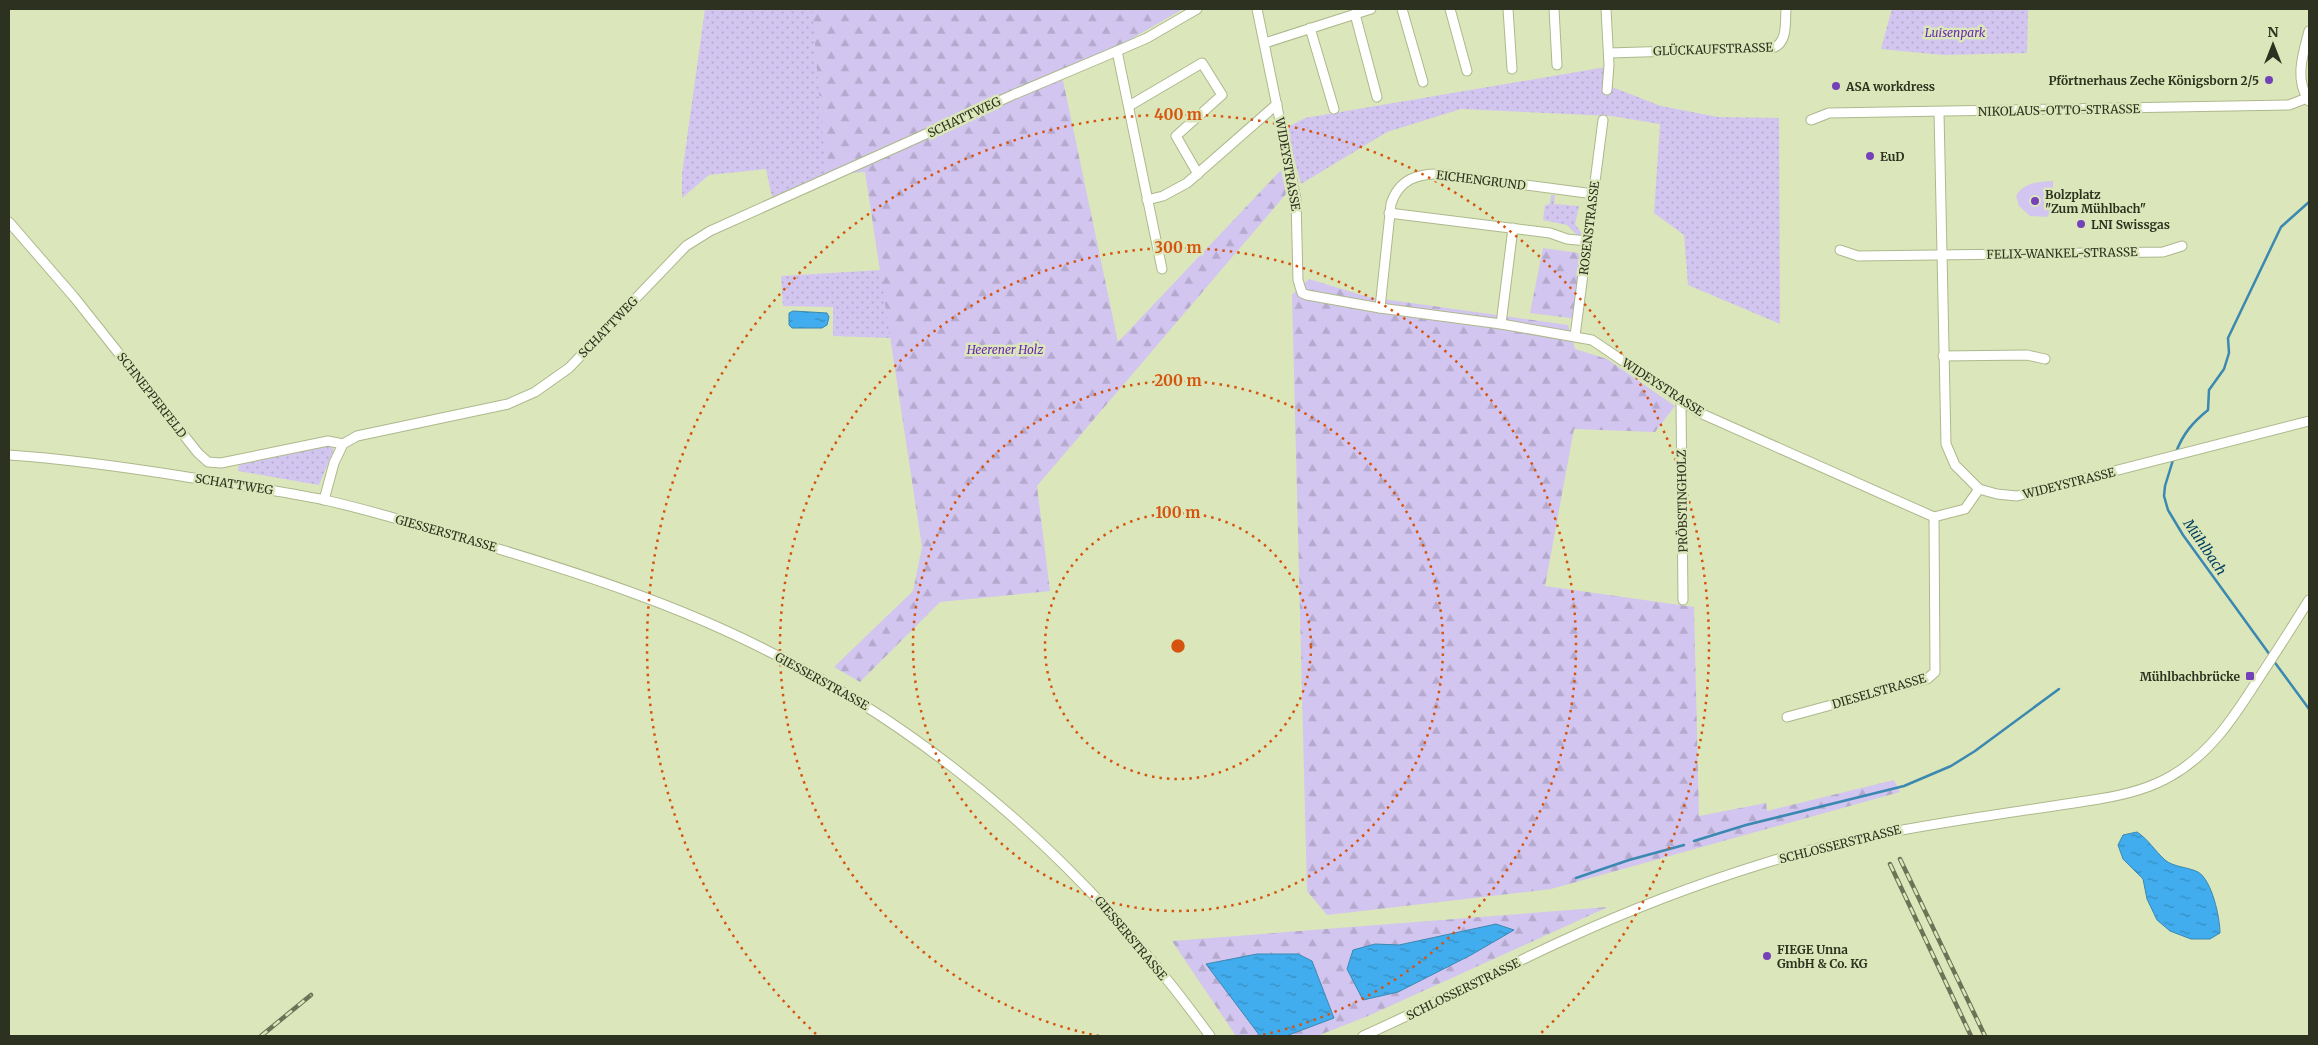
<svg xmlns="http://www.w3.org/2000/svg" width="2318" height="1045" font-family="Merriweather,serif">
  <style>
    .grass { fill: url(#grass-dots) }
    .forest { fill: url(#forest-firs) }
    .garden { fill: #d2c5f0 }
    .water { fill: url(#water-ripples); stroke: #3b88b0 }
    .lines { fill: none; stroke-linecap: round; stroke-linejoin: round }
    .stream { stroke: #3b88b0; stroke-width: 2.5 }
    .street-casing { stroke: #adb88c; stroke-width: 11 }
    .street { stroke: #fff; stroke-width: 9 }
    .rail-casing { stroke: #6c7357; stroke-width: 4.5 }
    .rail { stroke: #dbe7ba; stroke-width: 2.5; stroke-dasharray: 8; stroke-linecap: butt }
    .ring { fill: none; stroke: #d5550e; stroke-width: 2.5; stroke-dasharray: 2.5 5 }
    .poi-dot { fill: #7441b9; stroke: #dbe7ba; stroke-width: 2 }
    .labels { text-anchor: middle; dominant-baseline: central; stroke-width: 5; stroke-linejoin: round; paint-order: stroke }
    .park-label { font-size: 12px; font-style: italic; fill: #6929b1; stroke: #dbe7ba }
    .street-label { font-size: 12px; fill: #2d311f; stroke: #dbe7ba }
    .poi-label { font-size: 12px; font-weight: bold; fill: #2d311f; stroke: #dbe7ba; text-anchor: start }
    .water-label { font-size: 14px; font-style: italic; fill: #003e5e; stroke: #dbe7ba }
    .centre { fill: #d5550e; stroke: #dbe7ba; stroke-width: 2.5 }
    .ring-label { font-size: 15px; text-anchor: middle; font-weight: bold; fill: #d5550e; stroke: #dbe7ba; stroke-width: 5; stroke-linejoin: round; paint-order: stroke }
  </style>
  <defs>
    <pattern id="grass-dots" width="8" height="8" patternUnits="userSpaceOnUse" patternTransform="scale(1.25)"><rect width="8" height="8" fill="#d2c5f0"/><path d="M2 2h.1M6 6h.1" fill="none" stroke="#b5aacd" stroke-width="1.8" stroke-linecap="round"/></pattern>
    <pattern id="forest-firs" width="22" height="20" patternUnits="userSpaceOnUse" patternTransform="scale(1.25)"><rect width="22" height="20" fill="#d2c5f0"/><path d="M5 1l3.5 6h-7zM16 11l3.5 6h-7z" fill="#b5aacd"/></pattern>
    <pattern id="water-ripples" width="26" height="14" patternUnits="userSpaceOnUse" patternTransform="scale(1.25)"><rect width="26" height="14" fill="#41adee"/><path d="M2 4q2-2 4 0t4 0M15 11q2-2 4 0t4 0" fill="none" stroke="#378dc0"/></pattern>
  </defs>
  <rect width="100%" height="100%" fill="#dbe7ba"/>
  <g class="grass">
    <path d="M705,9H1168L826,175L772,197L766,169L709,175L682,198V174Z"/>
    <path d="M1892,9H2028L2027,53L1943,55L1881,49Z"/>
    <path d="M1612,66V87L1661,106L1718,117L1779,118L1780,324L1688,285L1684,235L1654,213L1660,124L1611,116L1461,109L1387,132L1301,184L1286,128L1305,118Z"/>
    <path d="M1551,195H1555L1554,204L1579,206L1575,224L1585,238H1580L1567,225L1543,220L1545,205L1550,204Z"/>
    <path d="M881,270L891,338L833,336V307L783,306L781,276Z"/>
    <path d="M328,446L334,449L319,485L238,471L239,465Z"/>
  </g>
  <g class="forest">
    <path d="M812,9H1183L1117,47L1061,71L1118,342L1281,170L1286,194L1037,486L1050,591L940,602L860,682L834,667L913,591L922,547L865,172L826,175Z"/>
    <path d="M1543,248L1586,254L1578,319L1530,313Z"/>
    <path d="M1309,279L1368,297L1568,325L1575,349L1607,359L1675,406L1655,432L1574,429L1545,586L1694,607L1699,816L1766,803L1767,811L1894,780L1900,792L1551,889L1327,915L1307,891L1292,295Z"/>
    <path d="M1608,907L1368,1016L1317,1036H1236L1172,941Z"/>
  </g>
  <path class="garden" d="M2053,181V209L2047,217L2030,216L2019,206L2016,196C2024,182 2038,182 2053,181Z"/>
  <g class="water">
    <path d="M793,311L827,313L829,317L827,325L822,328H792L789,325V313Z"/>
    <path d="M2137,832C2149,840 2154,850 2165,860C2173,867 2188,867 2198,872C2212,880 2220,918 2220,933L2210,939H2191L2170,931L2157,920L2147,899L2143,879L2123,859L2118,845L2123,835Z"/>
    <path d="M1496,924L1514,930L1471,955L1398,992L1363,1000L1347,969L1353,950L1375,944L1399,945Z"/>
    <path d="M1257,954H1298L1312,961L1334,1018L1286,1036H1260L1206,964Z"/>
  </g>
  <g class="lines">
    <g class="stream">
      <path d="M2176,452C2183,434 2192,423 2208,410L2209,390L2224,369L2229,353L2228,338L2281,227L2309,202"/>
      <path d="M2173,460L2165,486L2164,496L2168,510L2183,535L2270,655"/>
      <path d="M2273,660L2309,709"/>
      <path d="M1694,841L1746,825L1904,786L1951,766L1975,751L2059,689"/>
      <path d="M1576,878L1629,860L1684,845"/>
    </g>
    <defs>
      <g id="street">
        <path d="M1257,9L1296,199L1298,280L1302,293L1307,295L1380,308L1501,324L1592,340L1700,413L1934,517L1965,509L1979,489L1997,494L2017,496L2309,421"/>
        <path d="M1402,9L1423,82"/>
        <path d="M1450,9L1467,71"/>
        <path d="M1508,9L1512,69"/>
        <path d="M1554,9L1557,65"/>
        <path d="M1606,9L1609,65L1607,90"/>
        <path d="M1355,14L1377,97"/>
        <path d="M1310,28L1334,109"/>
        <path d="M2309,31C2303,54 2294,79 2309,101"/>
        <path d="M1265,43L1371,9"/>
        <path d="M1117,51L1162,269"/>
        <path d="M1609,53L1772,48C1788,44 1785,22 1786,9"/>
        <path d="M1129,106L1202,63L1222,95L1176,136L1198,174"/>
        <path d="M1939,112L1946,444L1955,465L1979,489"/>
        <path d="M1811,120L1829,113L2289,105L2307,98"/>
        <path d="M1147,200L1163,196L1187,183L1277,104"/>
        <path d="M1389,213L1550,233L1567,239L1588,241"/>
        <path d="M9,222L74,297L198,453L208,462L221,463L328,441L343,444"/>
        <path d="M1840,250L1858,256L2163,252L2182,246"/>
        <path d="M1380,308L1391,204C1399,179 1418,173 1442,174L1594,194"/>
        <path d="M1501,324L1513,228"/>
        <path d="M1575,336L1603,120"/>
        <path d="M1943,356L2027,355L2045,359"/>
        <path d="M1681,402L1683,600"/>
        <path d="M9,455C67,459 124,467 181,476C229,484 277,490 325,500C381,513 437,530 492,547C585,575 677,605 764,649C944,738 1093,874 1210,1036"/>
        <path d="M324,500L334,463L343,444L357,436L508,404L535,392L569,368L686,246L710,231L1015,94L1117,51L1147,38L1197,9"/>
        <path d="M1787,717L1927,679L1935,672L1934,517"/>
        <path d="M1363,1036C1431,1006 1496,971 1564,940C1629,910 1697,884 1765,863C1874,829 1986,817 2099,799C2124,795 2149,789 2171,776C2210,754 2234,717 2257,681C2275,654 2292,627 2309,600"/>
      </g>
    </defs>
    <use href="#street" class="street-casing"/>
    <use href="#street" class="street"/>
    <defs>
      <g id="rail">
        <path d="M1900,859L1985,1036"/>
        <path d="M1890,864L1971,1036"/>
        <path d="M261,1036L311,995"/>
      </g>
    </defs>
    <use href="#rail" class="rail-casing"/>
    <use href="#rail" class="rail"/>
  </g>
  <g class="ring">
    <circle cx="1178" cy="646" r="133"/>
    <circle cx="1178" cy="646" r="265"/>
    <path d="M1099 1036A398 398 0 1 1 1257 1036"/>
    <path d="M816 1034A531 531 0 1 1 1540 1034"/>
  </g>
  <g class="poi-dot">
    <circle cx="2269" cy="80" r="5"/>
    <circle cx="1836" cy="86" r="5"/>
    <circle cx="1870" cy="156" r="5"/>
    <circle cx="2035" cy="201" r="5"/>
    <circle cx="2081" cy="224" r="5"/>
    <rect x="2245" y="671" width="10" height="10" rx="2.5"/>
    <circle cx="1767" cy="956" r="5"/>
  </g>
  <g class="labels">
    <g class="park-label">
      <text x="1955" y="32">Luisenpark</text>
      <text x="1005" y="349">Heerener Holz</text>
    </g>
    <g class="street-label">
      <text transform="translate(1713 49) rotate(-2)">GLÜCKAUFSTRASSE</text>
      <text transform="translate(2059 110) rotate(-1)">NIKOLAUS-OTTO-STRASSE</text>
      <text transform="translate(964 117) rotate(-25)">SCHATTWEG</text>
      <text transform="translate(1288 164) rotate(80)">WIDEYSTRASSE</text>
      <text transform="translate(1481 180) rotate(7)">EICHENGRUND</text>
      <text transform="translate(1589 228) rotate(-83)">ROSENSTRASSE</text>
      <text transform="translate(2062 253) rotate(-1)">FELIX-WANKEL-STRASSE</text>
      <text transform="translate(608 327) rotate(-46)">SCHATTWEG</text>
      <text transform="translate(1663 387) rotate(33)">WIDEYSTRASSE</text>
      <text transform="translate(152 395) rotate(52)">SCHNEPPERFELD</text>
      <text transform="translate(2069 483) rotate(-14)">WIDEYSTRASSE</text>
      <text transform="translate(234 484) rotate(9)">SCHATTWEG</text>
      <text transform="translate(1682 501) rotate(-91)">PRÖBSTINGHOLZ</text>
      <text transform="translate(446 533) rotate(16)">GIESSERSTRASSE</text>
      <text transform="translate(822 681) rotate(29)">GIESSERSTRASSE</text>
      <text transform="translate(1879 691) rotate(-16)">DIESELSTRASSE</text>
      <text transform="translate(1840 844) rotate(-14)">SCHLOSSERSTRASSE</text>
      <text transform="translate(1131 938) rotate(50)">GIESSERSTRASSE</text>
      <text transform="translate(1463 989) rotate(-26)">SCHLOSSERSTRASSE</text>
    </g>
    <g class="poi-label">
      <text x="2259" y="80" text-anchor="end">Pförtnerhaus Zeche Königsborn 2/5</text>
      <text x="1846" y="86">ASA workdress</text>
      <text x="1880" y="156">EuD</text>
      <text x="2045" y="194">Bolzplatz<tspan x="2045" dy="14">"Zum Mühlbach"</tspan></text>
      <text x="2091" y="224">LNI Swissgas</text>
      <text x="2240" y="676" text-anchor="end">Mühlbachbrücke</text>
      <text x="1777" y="949">FIEGE Unna<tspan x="1777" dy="14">GmbH &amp; Co. KG</tspan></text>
    </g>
    <g class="water-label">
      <text transform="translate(2205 547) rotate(56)">Mühlbach</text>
    </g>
  </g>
  <circle cx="1178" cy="646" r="8" class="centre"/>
  <g class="ring-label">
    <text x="1178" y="120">400 m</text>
    <text x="1178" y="253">300 m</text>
    <text x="1178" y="386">200 m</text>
    <text x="1178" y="518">100 m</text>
  </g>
  <rect width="2318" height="1045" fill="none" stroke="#2d311f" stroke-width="20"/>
  <g transform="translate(2273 45)" stroke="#dbe7ba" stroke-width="4" paint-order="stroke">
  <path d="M0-4L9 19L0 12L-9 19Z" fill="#2d311f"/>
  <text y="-8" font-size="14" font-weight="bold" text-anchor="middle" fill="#2d311f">N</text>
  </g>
</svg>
